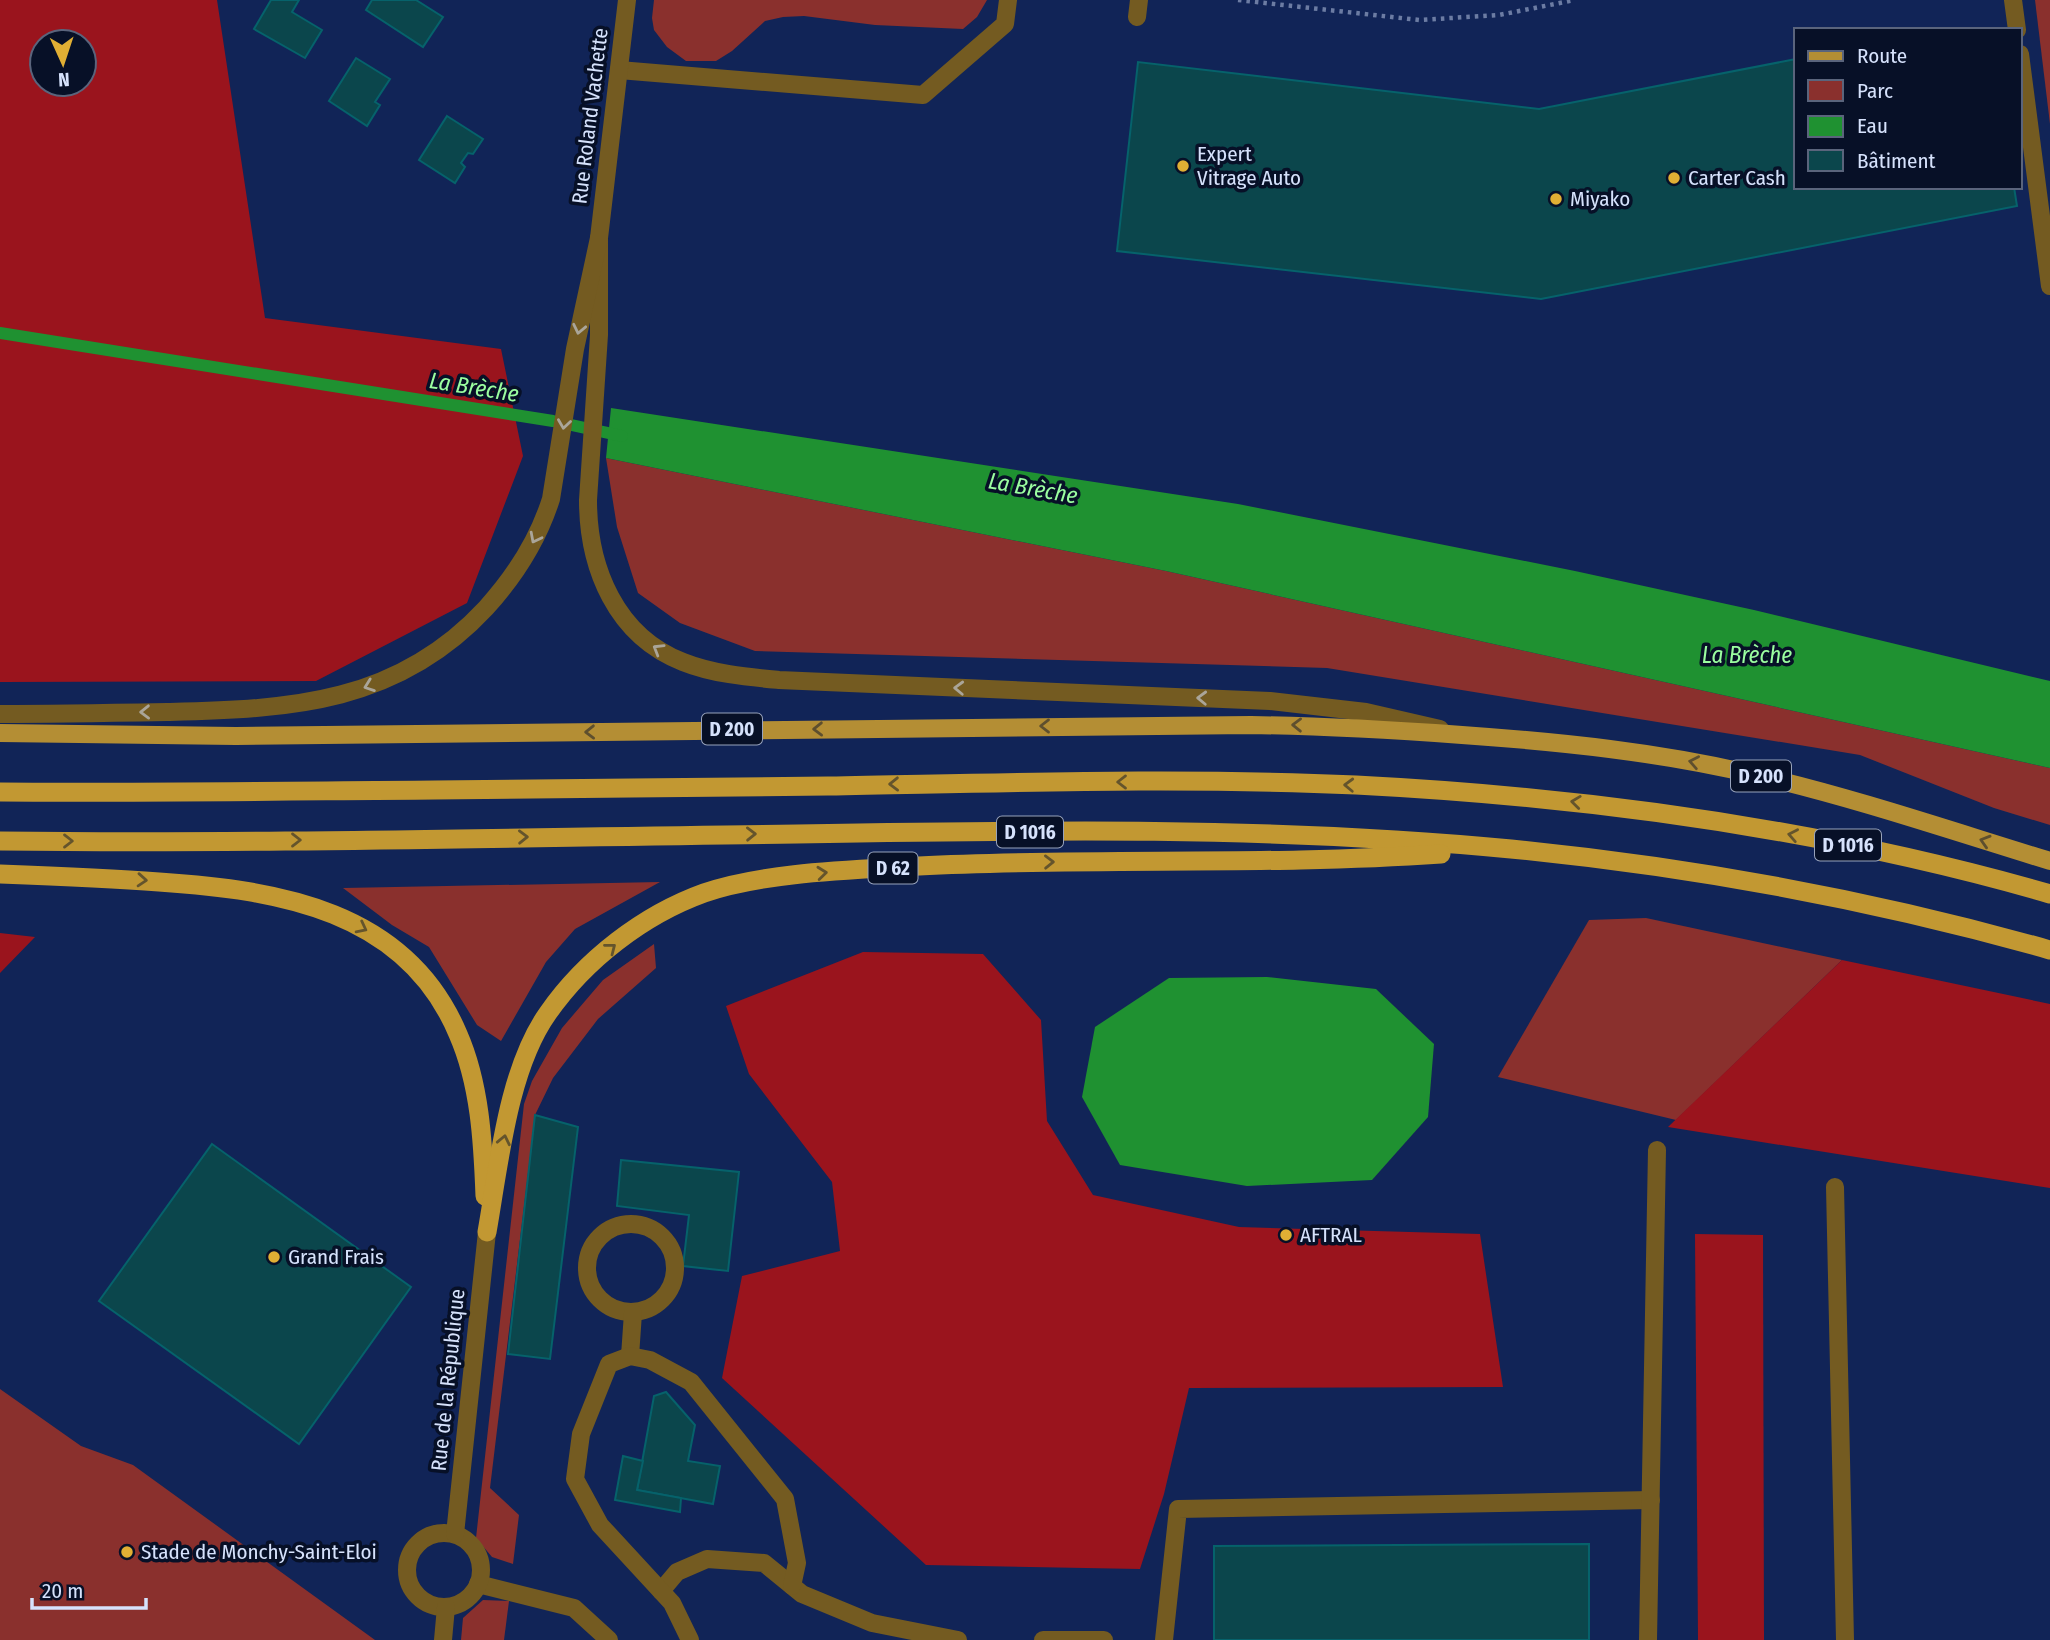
<svg xmlns="http://www.w3.org/2000/svg" width="2050" height="1640" font-family="'Fira Sans Condensed',sans-serif">
  <style>
    .green { fill: #8a302d }
    .forest { fill: #9a141d; fill-rule: evenodd }
    .water { fill: #1f9131 }
    .lines { fill: none; stroke-linecap: round; stroke-linejoin: round }
    .stream { stroke: #1f9131; stroke-width: 12 }
    .building { fill: #0b464c; stroke: #06626b; stroke-width: 2 }
    .path { stroke: #6c7ca3; stroke-width: 4.5; stroke-dasharray: 3.5 5; stroke-linecap: butt }
    .service { stroke: #745b21; stroke-width: 18 }
    .minor { stroke: #745b21; stroke-width: 18 }
    .tertiary { stroke: #745b21; stroke-width: 18 }
    .primary { stroke: #b48e34; stroke-width: 18 }
    .trunk { stroke: #c29832; stroke-width: 19 }
    .oneway { stroke: #aaa599 }
    .oneway2 { stroke: #5e4f2e }
    .oneway3 { stroke: #64542c }
    .poi-dot { fill: #e1af34; stroke: #071027; stroke-width: 2.5 }
    .labels { text-anchor: middle; dominant-baseline: central; stroke-width: 7; stroke-linejoin: round; paint-order: stroke }
    .shield { fill: #071027; stroke: #98a3bc; stroke-width: 2 }
    .shield-label { font-size: 19px; font-weight: bold; fill: #d6e2fc }
    .street-label { font-size: 21px; fill: #d6e2fc; stroke: #071027 }
    .poi-label { font-size: 21px; fill: #d6e2fc; stroke: #071027; text-anchor: start }
    .water-label { font-size: 23px; font-style: italic; fill: #9bfea0; stroke: #071027 }
  </style>
  <rect width="100%" height="100%" fill="#112457"/>
  <g class="green">
    <path d="M654,0H987L977,17L963,29L875,25L804,16L783,17L765,21L732,51L716,61H686L667,47L654,30L652,18Z"/>
    <path d="M2035,0H2050V124Z"/>
    <path d="M606,458L1166,571L2050,768V825L1994,808L1860,755L1327,668L755,651L680,623L638,593L617,527Z"/>
    <path d="M660,882L575,929L546,962L501,1041L477,1025L429,947L392,925L343,888Z"/>
    <path d="M1646,918L1842,960L1676,1120L1498,1077L1589,920Z"/>
    <path d="M654,944L656,968L598,1019L553,1078L535,1115L490,1488L519,1515L513,1564L492,1557L476,1538L524,1104L532,1081L562,1028L603,980Z"/>
    <path d="M0,1389L81,1446L133,1465L375,1640H0Z"/>
    <path d="M483,1600L509,1601L504,1640H461L463,1618Z"/>
  </g>
  <g class="forest">
    <path d="M0,0H217L265,318L501,349L523,456L467,603L316,681L0,682ZM84,42V84H42V42Z"/>
    <path d="M0,933L35,937L0,973Z"/>
    <path d="M863,952L983,954L1041,1020L1047,1121L1093,1195L1239,1227L1480,1234L1503,1387L1189,1388L1164,1494L1140,1569L926,1565L722,1378L742,1276L840,1251L832,1182L749,1074L726,1006Z"/>
    <path d="M1842,960L2050,1004V1188L1668,1127Z"/>
    <path d="M1695,1234L1763,1235L1764,1640H1698Z"/>
  </g>
  <g class="water">
    <path d="M611,408L1238,504L1575,571L1754,610L2050,681V768L1166,571L606,458Z"/>
    <path d="M1267,977L1376,989L1434,1044L1428,1117L1372,1180L1247,1186L1120,1165L1082,1097L1095,1027L1169,978Z"/>
  </g>
  <g class="lines">
    <path class="stream" d="M0,333L553,421L622,436"/>
  </g>
  <g class="building">
    <path d="M271,0H299L292,12L322,30L305,58L254,29Z"/>
    <path d="M372,0H416L443,17L423,47L366,10Z"/>
    <path d="M356,58L390,79L375,102L380,105L367,126L329,101Z"/>
    <path d="M1796,59V187H2014L2017,206L1541,299L1117,251L1138,62L1539,109Z"/>
    <path d="M447,116L483,139L473,154L468,153L461,163L465,167L455,183L419,160Z"/>
    <path d="M535,1115L578,1127L550,1359L508,1354Z"/>
    <path d="M212,1144L411,1287L299,1444L99,1301Z"/>
    <path d="M621,1160L739,1172L728,1271L683,1266L689,1215L617,1206Z"/>
    <path d="M666,1392L695,1425L688,1461L720,1466L713,1504L637,1490L654,1396Z"/>
    <path d="M623,1456L643,1461L637,1490L681,1498L680,1512L615,1500Z"/>
    <path d="M1589,1544V1640H1214V1546Z"/>
  </g>
  <g class="lines">
    <path class="path" d="M1238,0L1419,20L1499,15L1575,0"/>
    <g class="service">
      <path d="M2013,0L2017,30"/>
      <path d="M1137,17L1139,0"/>
      <path d="M2020,54L2050,286"/>
      <path d="M619,70L923,95L1005,24L1008,0"/>
      <path d="M1835,1187L1845,1640"/>
      <circle cx="631" cy="1268" r="44"/>
      <path d="M630,1356L633,1313"/>
      <path d="M478,1584L574,1608L609,1640"/>
      <path d="M661,1591L677,1572L707,1559L764,1563L802,1594L872,1623L958,1640"/>
      <path d="M690,1640L672,1603L600,1525L575,1479L581,1434L609,1364L630,1356L650,1360L691,1382L785,1499L797,1563L792,1586"/>
      <path d="M1043,1640H1104"/>
      <path d="M1164,1640L1178,1509L1651,1500"/>
      <path d="M1648,1640L1657,1150"/>
    </g>
    <g class="minor">
      <path d="M599,238V335L588,500C588,568 616,636 683,662C713,674 747,677 779,680L1270,701L1366,712L1440,729"/>
      <path d="M0,714C57,714 113,713 170,712C292,709 398,703 486,608C515,576 538,540 551,499L575,349L599,238L627,0"/>
    </g>
    <g class="tertiary">
      <circle cx="444" cy="1570" r="37"/>
      <path d="M455,1534L487,1232"/>
      <path d="M443,1640L446,1607"/>
    </g>
    <path class="primary" d="M0,733L236,736L1251,725C1321,726 1392,730 1462,735C1561,742 1659,752 1756,775C1855,798 1952,831 2050,861"/>
    <g class="trunk">
      <path d="M0,792C145,793 290,791 435,790C566,788 697,788 828,786C1004,783 1180,777 1356,785C1590,797 1825,829 2050,894"/>
      <path d="M0,841C266,844 532,837 797,834C1035,830 1274,826 1511,849C1693,867 1874,900 2050,950"/>
      <path d="M0,874C53,876 106,878 159,882C278,890 406,910 458,1034C480,1084 483,1142 485,1196"/>
      <path d="M487,1232C499,1164 508,1069 548,1013C585,960 643,915 704,893C765,872 854,870 919,866C1093,857 1267,866 1441,854"/>
    </g>
  </g>
  <defs><path id="oneway-chevron" d="M-2-3.5L2.5 0L-2 3.5" fill="none" stroke-width="1.6" stroke-linecap="round" stroke-linejoin="round" transform="scale(1.75)"/></defs>
  <g class="oneway">
    <use href="#oneway-chevron" transform="translate(579 329) rotate(102)"/>
    <use href="#oneway-chevron" transform="translate(564 424) rotate(98)"/>
    <use href="#oneway-chevron" transform="translate(535 538) rotate(117)"/>
    <use href="#oneway-chevron" transform="translate(658 649) rotate(-149)"/>
    <use href="#oneway-chevron" transform="translate(369 686) rotate(160)"/>
    <use href="#oneway-chevron" transform="translate(959 688) rotate(-178)"/>
    <use href="#oneway-chevron" transform="translate(1202 698) rotate(-178)"/>
    <use href="#oneway-chevron" transform="translate(145 712) rotate(179)"/>
  </g>
  <g class="oneway2">
    <use href="#oneway-chevron" transform="translate(1297 725) rotate(-179)"/>
    <use href="#oneway-chevron" transform="translate(1045 726) rotate(180)"/>
    <use href="#oneway-chevron" transform="translate(818 729) rotate(179)"/>
    <use href="#oneway-chevron" transform="translate(590 732) rotate(179)"/>
    <use href="#oneway-chevron" transform="translate(1694 762) rotate(-169)"/>
    <use href="#oneway-chevron" transform="translate(1985 841) rotate(-163)"/>
  </g>
  <g class="oneway3">
    <use href="#oneway-chevron" transform="translate(1122 782) rotate(180)"/>
    <use href="#oneway-chevron" transform="translate(894 784) rotate(179)"/>
    <use href="#oneway-chevron" transform="translate(1349 785) rotate(-178)"/>
    <use href="#oneway-chevron" transform="translate(1576 802) rotate(-173)"/>
    <use href="#oneway-chevron" transform="translate(751 834) rotate(-1)"/>
    <use href="#oneway-chevron" transform="translate(1793 835) rotate(-169)"/>
    <use href="#oneway-chevron" transform="translate(523 837) rotate(-1)"/>
    <use href="#oneway-chevron" transform="translate(296 840)"/>
    <use href="#oneway-chevron" transform="translate(68 841)"/>
    <use href="#oneway-chevron" transform="translate(1049 862) rotate(-1)"/>
    <use href="#oneway-chevron" transform="translate(822 873) rotate(-6)"/>
    <use href="#oneway-chevron" transform="translate(142 880) rotate(4)"/>
    <use href="#oneway-chevron" transform="translate(362 928) rotate(27)"/>
    <use href="#oneway-chevron" transform="translate(611 948) rotate(-38)"/>
    <use href="#oneway-chevron" transform="translate(504 1140) rotate(-78)"/>
  </g>
  <g class="poi-dot">
    <circle cx="1183" cy="166" r="7"/>
    <circle cx="1674" cy="178" r="7"/>
    <circle cx="1556" cy="199" r="7"/>
    <circle cx="1286" cy="1235" r="7"/>
    <circle cx="274" cy="1257" r="7"/>
    <circle cx="127" cy="1552" r="7"/>
  </g>
  <g class="labels">
    <g class="shield">
      <rect x="702" y="713.5" width="60" height="31" rx="5"/>
      <rect x="1731" y="760.5" width="60" height="31" rx="5"/>
      <rect x="997" y="816.5" width="66" height="31" rx="5"/>
      <rect x="1815" y="829.5" width="66" height="31" rx="5"/>
      <rect x="868.5" y="852.5" width="49" height="31" rx="5"/>
    </g>
    <g class="shield-label">
      <text x="732" y="729">D 200</text>
      <text x="1761" y="776">D 200</text>
      <text x="1030" y="832">D 1016</text>
      <text x="1848" y="845">D 1016</text>
      <text x="893" y="868">D 62</text>
    </g>
    <g class="street-label">
      <text transform="translate(590 116) rotate(-83)">Rue Roland Vachette</text>
      <text transform="translate(448 1380) rotate(-84)">Rue de la République</text>
    </g>
    <g class="poi-label">
      <text x="1197" y="154">Expert<tspan x="1197" dy="24">Vitrage Auto</tspan></text>
      <text x="1688" y="178">Carter Cash</text>
      <text x="1570" y="199">Miyako</text>
      <text x="1300" y="1235">AFTRAL</text>
      <text x="288" y="1257">Grand Frais</text>
      <text x="141" y="1552">Stade de Monchy-Saint-Eloi</text>
    </g>
    <g class="water-label">
      <text transform="translate(474 387) rotate(9)">La Brèche</text>
      <text transform="translate(1033 488) rotate(10)">La Brèche</text>
      <text x="1747" y="655">La Brèche</text>
    </g>
  </g>
  <rect x="1794" y="28" width="228" height="161" fill="#071027" stroke="#5a647c" stroke-width="2"/>
  <rect x="1808" y="51" width="35" height="10" fill="#b48e34" stroke="#5a647c" stroke-width="2"/>
  <text x="1857" y="63" font-size="21" fill="#d6e2fc">Route</text>
  <rect x="1808" y="80" width="35" height="21" fill="#8a302d" stroke="#5a647c" stroke-width="2"/>
  <text x="1857" y="98" font-size="21" fill="#d6e2fc">Parc</text>
  <rect x="1808" y="116" width="35" height="21" fill="#1f9131" stroke="#5a647c" stroke-width="2"/>
  <text x="1857" y="133" font-size="21" fill="#d6e2fc">Eau</text>
  <rect x="1808" y="150" width="35" height="21" fill="#0b464c" stroke="#5a647c" stroke-width="2"/>
  <text x="1857" y="168" font-size="21" fill="#d6e2fc">Bâtiment</text>
  <g transform="translate(63 63) rotate(177)"><circle r="33" fill="#071027" stroke="#5a647c" stroke-width="2"/>
  <path d="M0-5L12 26L0 18L-12 26Z" fill="#e1af34"/>
  <text y="-10" font-size="19" font-weight="bold" text-anchor="middle" fill="#d6e2fc">N</text>
  </g>
  <path d="M32 1598v10h114v-10" fill="none" stroke="#d6e2fc" stroke-width="3.5"/>
  <text x="42" y="1598" font-size="21" fill="#d6e2fc" stroke="#071027" stroke-width="5" paint-order="stroke">20 m</text>
</svg>
